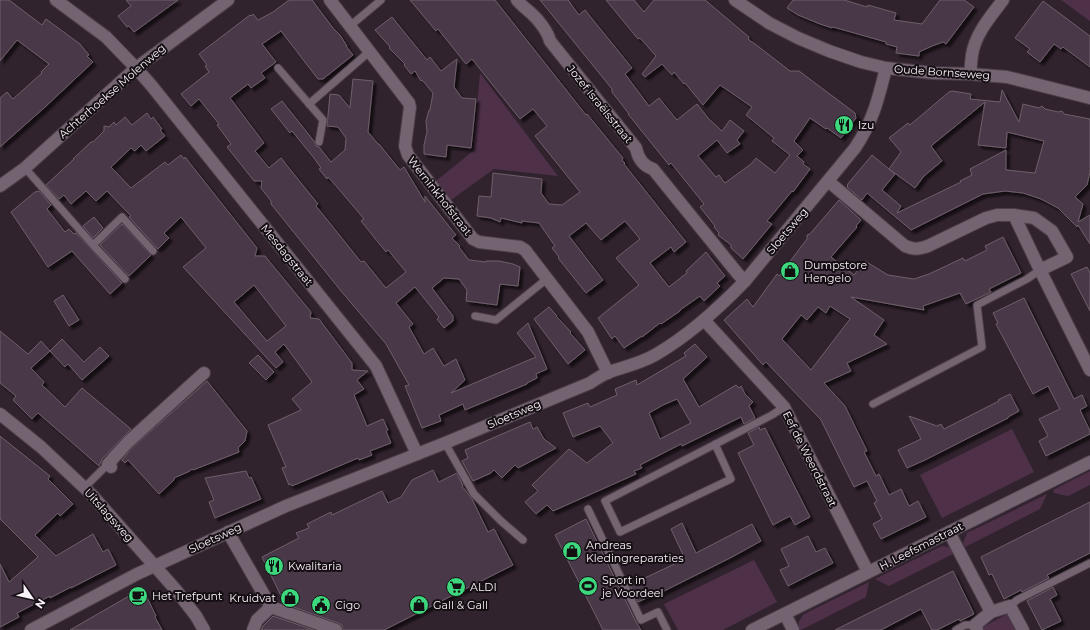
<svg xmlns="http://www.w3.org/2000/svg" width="1090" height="630" font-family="Montserrat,sans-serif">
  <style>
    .green { fill: #4e3049 }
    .building { fill: #493946; stroke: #6e5e6b; fill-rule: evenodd; filter: url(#shadow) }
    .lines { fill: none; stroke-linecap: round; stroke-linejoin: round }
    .lane-casing { stroke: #4b3e48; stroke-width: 9 }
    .street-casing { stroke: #4b3e48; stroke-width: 14 }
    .secondary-casing { stroke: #4b3e48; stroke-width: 14 }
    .lane { stroke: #746371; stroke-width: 7 }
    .street { stroke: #746371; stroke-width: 12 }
    .secondary { stroke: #746371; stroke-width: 12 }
    .labels { text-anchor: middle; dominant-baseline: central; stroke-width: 4; stroke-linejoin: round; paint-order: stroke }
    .street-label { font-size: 11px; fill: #fbf1f9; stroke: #150f14 }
    .poi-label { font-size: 11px; fill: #fbf1f9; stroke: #150f14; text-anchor: start }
  </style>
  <defs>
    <filter id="shadow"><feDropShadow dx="3.5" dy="3.5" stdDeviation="1" flood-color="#0009"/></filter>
  </defs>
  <rect width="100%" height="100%" fill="#31232e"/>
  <g class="green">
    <path d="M1061,0H1090V21Z"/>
    <path d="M480,73L558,176L494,169L451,200L436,181L473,151Z"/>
    <path d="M1012,429L1034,472L942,518L920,475Z"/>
    <path d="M1090,471V485L1068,496L1054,493L1053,490Z"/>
    <path d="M1047,494L1040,509L965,547L963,543L967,533Z"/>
    <path d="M942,546L949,547L955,553L889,586L875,579Z"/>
    <path d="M754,560L777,602L723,630H678L664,604Z"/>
    <path d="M869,582L866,597L801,630L798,628L799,621L804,614Z"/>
    <path d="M1009,613L1018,630H982L981,628Z"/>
  </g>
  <g class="building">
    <path d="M0,0H9L42,25L46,19L80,44L89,55L87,56L93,62L44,108L0,147V98L7,92L13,99L42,73L41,72L49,64L17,40L0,61Z"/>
    <path d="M126,0H178L134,32L129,26L127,27L118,16L131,6Z"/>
    <path d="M289,0H312L333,28L340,35L347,46H346L353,55L323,79H318L281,31L262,44L276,62L261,73L265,78L251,88L248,84L230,98L264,143L255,151L269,168L281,158L318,204L316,206L333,227L361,262L364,261L386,288L406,272L388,250L386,252L361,221L364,219L337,187L328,177L327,179L319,169L321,168L314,158L292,131L290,133L271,109L282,101L314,141L316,146L319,147L331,162L345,150L346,138L338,127L327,126L330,94L339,95L350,108L353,79L373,81L368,132L378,144H379L400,170L404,167L425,202V196L456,235L452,238L460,246L459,247L469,260L486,262V261H499L513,264L520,267L518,286L500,284L497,305L466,301L467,290L459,279L444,278L432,288L453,316V321L444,328L437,319L439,317L415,287L396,303L413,324L409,327L424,354L433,348L444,366L456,359L465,380L451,393L536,357L517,333L528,323L547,369L536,374L537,378L527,383V384L465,410L463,404L439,415L441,421L422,428L405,386L409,385L386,344L341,291L271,204V201L261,188L262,181H254L227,147L231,144L217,125L219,124L199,99L191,106L181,94L209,72L205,66L207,65L199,54L250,15L251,16L253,14L258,20L273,12Z"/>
    <path d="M410,0H495L586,115L587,114L618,152L623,158L622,160L625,163L624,164L686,242L674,252L671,247L650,263L669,287L687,273L686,271L706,252L725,276L717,283L720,286L704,301L700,296L680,310V311L661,324L660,323L642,337V336L624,348L615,336L612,339L598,318L639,285L616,258L640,239L625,221L601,240L586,223L569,236L603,280L586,293L558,258L559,257L552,248L555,246L539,223L522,221V223L501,218L500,222L491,218L477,216L479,196L491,197L493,173L542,179L541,193L549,204L562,205L580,192L535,136L547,126L533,109L520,119L472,59L466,64L438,29L436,31Z"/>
    <path d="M540,0H568L579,15L585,10L632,68L625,74L649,106L659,98L677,120L697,104L709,119L722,131L730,120L744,131L737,140L740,144L727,153L717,140L698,156L716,177L719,175L725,183L751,164L756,158L775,173L790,155L772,141L774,138L746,115L752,107L720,85L703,105L685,83L684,84L674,72L672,75L662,64L645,77L642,74L656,56L640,38L638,39L606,0H634L644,12L654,0H705L749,37L748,39L759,47L790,71H799L855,113L856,118L841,138L827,128L826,129L810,118L794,141L803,150L797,156L804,162L803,164L810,169L793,192L792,191L767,221L772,224L743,259L731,248V245L718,235L719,233L714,227L715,226L700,207L704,204L671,163L669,165L628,114H629L612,92V89Z"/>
    <path d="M793,0H844L867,7L868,5L896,13L894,20L922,24L940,0H964L974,7L946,44L943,42L932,46L919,52V56L896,53L897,47L886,44V42L833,27L832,28L820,24L798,15L787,8Z"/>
    <path d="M1043,1L1090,36V67L1063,47L1061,49L1054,44L1040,62L1027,52L1030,49L1015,38Z"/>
    <path d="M392,17L427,60L430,57L441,71L457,59L454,87L462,98L476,99L471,148L447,145L446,157L424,154V145L427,132L426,121L429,110H430L433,93L422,80L421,81L415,71L411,74L404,65L405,64L389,48L390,47L375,30Z"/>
    <path d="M1002,90L1019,122L1023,104L1039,108L1042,106L1045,109L1058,112L1062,111L1064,114L1090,119V172L1087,185L1075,197L1083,204L1078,222L1090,215V244L1078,225L1077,227L1058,208L1041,199L1023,193L1005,191L983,194L911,230L867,193L862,200L847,187L848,186L847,185L872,155L895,174L882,190L901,206L897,213L961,182L960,181L972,175L970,169L1006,150V170L1035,173L1044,141L1007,132L1006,148L978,145L985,102L931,146L942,161L924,176L915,188L889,169L901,152L889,138L908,123L910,125L949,92L952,91L971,94L970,99L1000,102Z"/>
    <path d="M147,113L151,119L153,117L162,129L160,130L165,136L146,151L141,145L135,151L131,148L111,167L131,188L165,162L168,165L181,155L184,159L185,157L257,248L255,256H265L311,312L310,318L319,319L352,363V370L368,371L357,380L364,389L354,395L367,426L383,419L388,430L386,431L391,443L370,451L372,455L359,460L358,458L292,486L291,484L289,485L282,468L286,467L268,425L301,410L292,399L312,382L284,344L275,352L283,362L276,368L183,267L206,248L181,217L164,233L169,238L158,249L129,217L131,216L107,191L96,201L86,191L71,204L64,195L59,199L46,185L74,159H73L91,142H93L104,131V126L109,127L114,122L116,125L125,117L132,125ZM254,285L286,326L267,341L234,302Z"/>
    <path d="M39,191L51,205L47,209L65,232L69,229L74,234L76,233L122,283L110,294L72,251L48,267L11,212L35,192Z"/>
    <path d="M839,200L861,220L856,226L857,227L831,257L854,275L865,261L888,275L914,279L929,274L963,258L965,261L987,250L985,246L1003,237L1021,273L989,289L991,292L966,304L960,293L923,306L924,310L851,297L884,320L874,335L887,344L847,363L851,371L824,383L845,406L867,451L864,452L876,476L879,474L889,495L901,489L909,506L918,501L926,517L881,539L873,524L882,519L874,503L877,501L867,481L854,487L821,420L766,362L763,365L724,320L747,299L753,307L777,274L779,276L807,239V235L810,234ZM830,306L850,319L811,370L782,339L801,315L807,320L818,307L826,313Z"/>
    <path d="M94,217L103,228L93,238L83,226Z"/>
    <path d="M122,224L151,255L129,276L100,245Z"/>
    <path d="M1087,267L1090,273V311L1071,274Z"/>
    <path d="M63,295L79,320L69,326L54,301Z"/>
    <path d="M1024,298L1074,399L1082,395L1087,406L1080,410L1090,431V434L1046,456L1039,441L1048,436L1039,419L1060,409L1048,386L1033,394L996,324L998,323L993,313Z"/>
    <path d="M549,307L557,316H556L571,332L570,333L585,350L568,364L534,319Z"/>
    <path d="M0,331L28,354L41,341L50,351L31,368L44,382L42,385L65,407L82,388L131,429L102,459L99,466L38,413L32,419L13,400L16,396L0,383Z"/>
    <path d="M62,339L84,362L100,347L109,356L82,380L68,364L65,367L50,351Z"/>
    <path d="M695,344L707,357L683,379L699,407L736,385L739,388L741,386L745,394L753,402L749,406L755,418L744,424L741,417L682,446L681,444L640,465L642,468L634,471L636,474L553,511L547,505L536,514L525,502L538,491L532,485L569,449L587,463L613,443L600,426L573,437L563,413L588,403L590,407L617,395L615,389L636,380L637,385L686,356L684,353ZM677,399L691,423L660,439L649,413L663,405Z"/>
    <path d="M258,355L274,372L266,380L249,363Z"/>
    <path d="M207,381L247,431L245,441L238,448L239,452L193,470L192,469L190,471L174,478V480L159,494L128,460L125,463L122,460L133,447Z"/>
    <path d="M1010,394L1019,411L1008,417V418L925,460L907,468L898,450L921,439L909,416L937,426L941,424L944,429L999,401L998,400Z"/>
    <path d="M530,422L533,429L537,427L544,439L556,448L518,468L515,465L502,478L494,470L491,473L473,481L462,461L468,458L465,450Z"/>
    <path d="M759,427L760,430L765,428L810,517L795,525L790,516L773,525L738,453L754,445L748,433Z"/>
    <path d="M0,436L50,476L48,479L73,504L60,516L58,513L35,535L56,556L93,534L103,552L108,549L116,565L71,588V587L50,598V596L17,613L19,617L0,627V564L9,582L38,557L0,519Z"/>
    <path d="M433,470L439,482L457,473L463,486H462L472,499L488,532L494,529L513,565L384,630H343L342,625L338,623L285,604L262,557L299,538L296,533L309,528L307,524L331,512L332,515L382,491L388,503L401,497L412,480Z"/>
    <path d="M246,471L249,478L251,477L261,499L215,518L209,502L214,500L205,478Z"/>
    <path d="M1090,502V553L1047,575L1049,578L1022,592L1021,590L1004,599L992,574L989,575L981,557Z"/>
    <path d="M586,519L636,622L641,630H603L555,535Z"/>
    <path d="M682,523L696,553L752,524L761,541L732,557L660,593V592L638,602L630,585L685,559L671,529Z"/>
    <path d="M808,536L816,552L825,548L833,563L788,586L780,570L789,566L781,549Z"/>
    <path d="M953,571L974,614L960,621L959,619L937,630H932L921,609L881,630H835Z"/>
    <path d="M142,587L156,616L155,617L162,630H70L129,596L128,594Z"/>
    <path d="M1053,587L1057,595L1050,599L1061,621L1042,630L1027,601Z"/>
    <path d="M273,616L314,630H261L263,626Z"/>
  </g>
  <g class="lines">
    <defs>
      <g id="lane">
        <path d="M350,26L381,0"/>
        <path d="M278,68L323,120L319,142"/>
        <path d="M309,104L369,52"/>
        <path d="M25,168L93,245L125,279"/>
        <path d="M93,245L122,217L153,251"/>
        <path d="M475,316L496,320L548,278"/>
        <path d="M873,404L982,347L977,305L1027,279L1040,270"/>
        <path d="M445,443L474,494L501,521L523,540"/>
        <path d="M715,444L731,479L620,532L605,501L772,415L784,407"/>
        <path d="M84,488L108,464"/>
        <path d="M588,509L641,620L658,612L667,630"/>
        <path d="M1010,606L1017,600L1090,563"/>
        <path d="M956,630L965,625H975"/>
      </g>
      <g id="street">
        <path d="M56,0L106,37L136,68L151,85L376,366L417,454"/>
        <path d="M330,0L409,103L410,107L405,146L408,155L473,239L479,242L520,247L525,250L588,332L608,373"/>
        <path d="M517,0C522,6 525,8 531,13C538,19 548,32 550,41L636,148C638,158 643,166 653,169L738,274L745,281"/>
        <path d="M735,0L769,23L798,38L829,51L861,62L886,68L933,73L970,74L1007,77L1090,98"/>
        <path d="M970,74C971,67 971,61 972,55C975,34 991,16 1003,0"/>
        <path d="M828,181L905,246C914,250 919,249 928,246L986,218L997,215H1014L1034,218L1052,231L1067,257L1040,270L1014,215"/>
        <path d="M0,186L25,168L136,68L228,0"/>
        <path d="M1040,270L1090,370"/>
        <path d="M704,320L784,407L868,572"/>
        <path d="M111,467L108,464L128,442L204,373"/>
        <path d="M228,532L271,607L336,630"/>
        <path d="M949,532L991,612"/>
        <path d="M785,614L793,630"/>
        <path d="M31,630L137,574L286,506L445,443L590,383C596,379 602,375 609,372C624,367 641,363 655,355C688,336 719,308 745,281L855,148C873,121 878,100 886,68"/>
        <path d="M253,630L257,620L271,607"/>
        <path d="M977,630L975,625L991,612L1010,606L1023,630"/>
      </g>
      <g id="secondary">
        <path d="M0,414L41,447L91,494L176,590L196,616L204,630"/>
        <path d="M752,630L1090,462"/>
      </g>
    </defs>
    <use href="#lane" class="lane-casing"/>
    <use href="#street" class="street-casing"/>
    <use href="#secondary" class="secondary-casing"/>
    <use href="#lane" class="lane"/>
    <use href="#street" class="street"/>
    <use href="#secondary" class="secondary"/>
  </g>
  <defs>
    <symbol id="restaurant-disc" viewBox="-11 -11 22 22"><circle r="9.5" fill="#3dd77e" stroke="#150f14"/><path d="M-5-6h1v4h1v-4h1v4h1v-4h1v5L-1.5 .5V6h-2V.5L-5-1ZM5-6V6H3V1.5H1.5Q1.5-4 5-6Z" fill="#111"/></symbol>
    <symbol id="shop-disc" viewBox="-11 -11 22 22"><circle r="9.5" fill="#3dd77e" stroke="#150f14"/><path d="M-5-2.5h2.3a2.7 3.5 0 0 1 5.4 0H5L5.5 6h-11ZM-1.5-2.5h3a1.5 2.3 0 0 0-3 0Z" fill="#111"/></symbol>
    <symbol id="stadium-disc" viewBox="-11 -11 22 22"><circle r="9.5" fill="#3dd77e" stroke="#150f14"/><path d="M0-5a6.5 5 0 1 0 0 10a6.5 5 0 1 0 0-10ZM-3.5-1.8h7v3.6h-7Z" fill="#111"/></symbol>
    <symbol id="supermarket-disc" viewBox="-11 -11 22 22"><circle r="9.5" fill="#3dd77e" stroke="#150f14"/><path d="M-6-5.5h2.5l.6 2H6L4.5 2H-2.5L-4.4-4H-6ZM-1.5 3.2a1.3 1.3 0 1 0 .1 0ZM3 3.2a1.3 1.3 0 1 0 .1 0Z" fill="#111"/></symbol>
    <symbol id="cafe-disc" viewBox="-11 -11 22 22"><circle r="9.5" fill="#3dd77e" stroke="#150f14"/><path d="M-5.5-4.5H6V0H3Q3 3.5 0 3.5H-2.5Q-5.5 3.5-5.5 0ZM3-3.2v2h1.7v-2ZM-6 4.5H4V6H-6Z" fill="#111"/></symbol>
    <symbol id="civic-disc" viewBox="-11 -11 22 22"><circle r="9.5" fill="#3dd77e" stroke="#150f14"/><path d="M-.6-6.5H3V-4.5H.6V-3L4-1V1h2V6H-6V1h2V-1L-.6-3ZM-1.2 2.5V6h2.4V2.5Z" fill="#111"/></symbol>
  </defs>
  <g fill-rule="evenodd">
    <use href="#restaurant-disc" x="833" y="114" width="22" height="22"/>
    <use href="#shop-disc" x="779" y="260" width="22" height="22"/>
    <use href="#shop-disc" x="561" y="540" width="22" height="22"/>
    <use href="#restaurant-disc" x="263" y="555" width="22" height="22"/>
    <use href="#stadium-disc" x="577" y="575" width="22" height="22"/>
    <use href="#supermarket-disc" x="445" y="576" width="22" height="22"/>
    <use href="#cafe-disc" x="127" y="585" width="22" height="22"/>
    <use href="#shop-disc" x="279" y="587" width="22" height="22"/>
    <use href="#civic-disc" x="310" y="594" width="22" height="22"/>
    <use href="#shop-disc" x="408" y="594" width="22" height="22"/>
  </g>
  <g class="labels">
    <g class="street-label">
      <text transform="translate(942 72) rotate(4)">Oude Bornseweg</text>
      <text transform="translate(112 91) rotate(-41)">Achterhoekse Molenweg</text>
      <text transform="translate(600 104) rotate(51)">Jozef Israëlsstraat</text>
      <text transform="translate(440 196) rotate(52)">Werninkhofstraat</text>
      <text transform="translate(787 231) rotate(-50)">Sloetsweg</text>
      <text transform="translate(287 255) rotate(51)">Mesdagstraat</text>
      <text transform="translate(514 414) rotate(-23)">Sloetsweg</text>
      <text transform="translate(810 459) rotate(63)">Eef de Weerdstraat</text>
      <text transform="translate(109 515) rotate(48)">Uitslagsweg</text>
      <text transform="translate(215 538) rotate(-25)">Sloetsweg</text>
      <text transform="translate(921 546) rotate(-27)">H. Leefsmastraat</text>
    </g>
    <g class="poi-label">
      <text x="858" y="125">Izu</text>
      <text x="804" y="265">Dumpstore<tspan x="804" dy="13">Hengelo</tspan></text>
      <text x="586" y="545">Andreas<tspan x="586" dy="13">Kledingreparaties</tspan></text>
      <text x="288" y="566">Kwalitaria</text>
      <text x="602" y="580">Sport in<tspan x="602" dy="13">je Voordeel</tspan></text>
      <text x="470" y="587">ALDI</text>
      <text x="152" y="596">Het Trefpunt</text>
      <text x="276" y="598" text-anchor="end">Kruidvat</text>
      <text x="335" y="605">Cigo</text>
      <text x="433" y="605">Gall &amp; Gall</text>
    </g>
  </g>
  <g transform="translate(32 598) rotate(124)" stroke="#150f14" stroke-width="3" paint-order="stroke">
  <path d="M0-3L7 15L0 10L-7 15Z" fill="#fbf1f9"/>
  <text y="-6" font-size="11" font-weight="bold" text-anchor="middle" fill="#fbf1f9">N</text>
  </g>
</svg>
